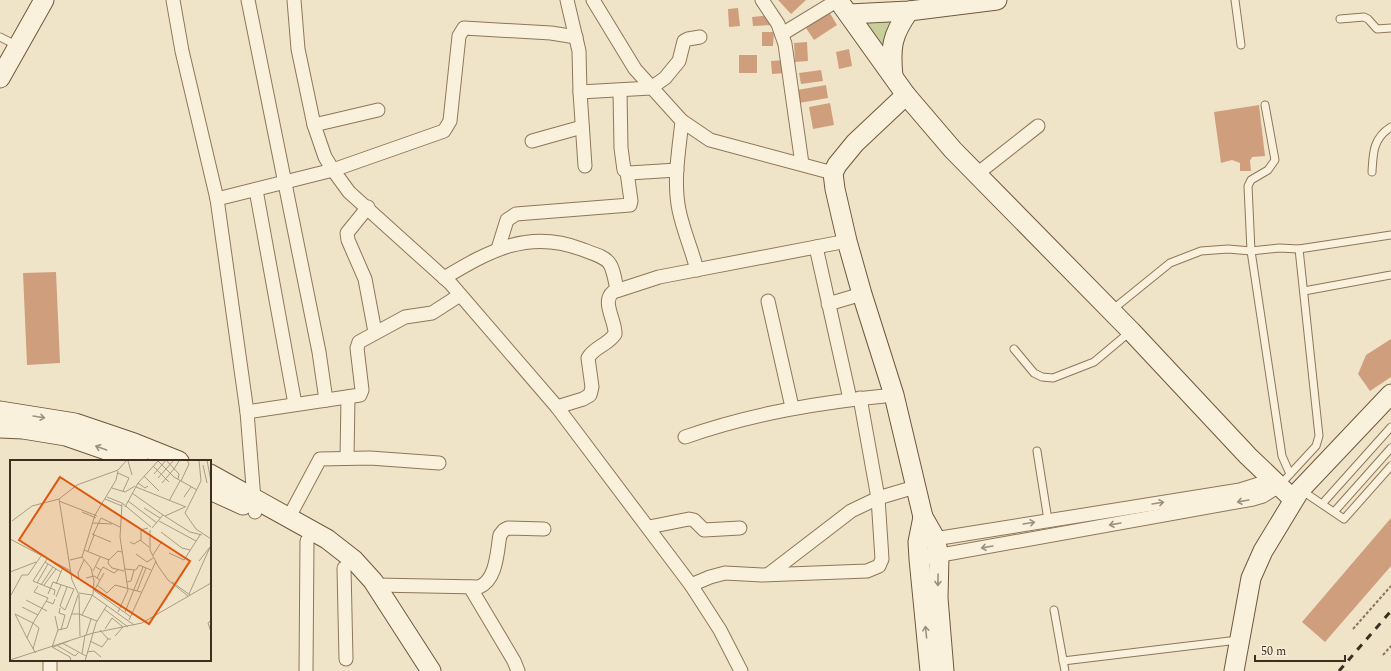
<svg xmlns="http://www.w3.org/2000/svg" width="1391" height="671" font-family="Spectral,serif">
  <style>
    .green { fill: #c9cf9b }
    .building { fill: #cf9f7d }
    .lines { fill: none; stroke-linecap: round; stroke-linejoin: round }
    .lane-casing { stroke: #8d765c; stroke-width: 9 }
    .street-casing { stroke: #8d765c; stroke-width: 15 }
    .secondary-casing { stroke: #6f573f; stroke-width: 21 }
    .path { stroke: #8d765c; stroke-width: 2; stroke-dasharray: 3 2; stroke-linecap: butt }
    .lane { stroke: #faf1dc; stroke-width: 7 }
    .street { stroke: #faf1dc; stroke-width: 13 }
    .secondary { stroke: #faf1dc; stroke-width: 19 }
    .rail { stroke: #3d2e20; stroke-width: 3; stroke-dasharray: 7 7; stroke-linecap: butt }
    .oneway { stroke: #9c907e }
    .inset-road { fill: none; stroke: #a89b85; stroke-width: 1 }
    .view { fill: #df570d; fill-opacity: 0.15; stroke: #df570d; stroke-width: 2 }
    .inset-edge { fill: none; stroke: #3d2e20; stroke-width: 2 }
  </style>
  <rect width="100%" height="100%" fill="#f0e4c8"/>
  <path class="green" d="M903,14L888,60L852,17Z"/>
  <g class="building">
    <path d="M778,0H806L791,14Z"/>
    <path d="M738,8L740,26L729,27L728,9Z"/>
    <path d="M828,10L837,25L814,40L804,25Z"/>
    <path d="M771,15L772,25L753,26L752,17Z"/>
    <path d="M762,32H774L773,46H762Z"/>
    <path d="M807,42L808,61L795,62L794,43Z"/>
    <path d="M849,49L852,66L839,69L836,52Z"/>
    <rect x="739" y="55" width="18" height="18"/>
    <path d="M784,60L785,73L772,74L771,61Z"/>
    <path d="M821,70L823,81L801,84L799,73Z"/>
    <path d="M826,85L828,98L799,103L797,90Z"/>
    <path d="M830,103L834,125L813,129L809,107Z"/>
    <path d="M1259,105L1265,156L1252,157L1250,161L1251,171H1240V163L1232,160L1221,163L1214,112Z"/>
    <path d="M56,272L60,363L27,365L23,273Z"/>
    <path d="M1391,339V377L1370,391L1358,374L1366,355Z"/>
    <path d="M1391,518V566L1325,642L1302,622Z"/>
  </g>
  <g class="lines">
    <defs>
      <g id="lane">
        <path d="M1235,0L1241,45"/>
        <path d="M1340,19L1364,17L1368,19L1377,29L1391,28"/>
        <path d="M0,37L18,46"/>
        <path d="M1265,105L1275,160L1268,170L1251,180L1248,186L1251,251L1282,456L1290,474"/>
        <path d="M1372,172C1373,153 1373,138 1391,127"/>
        <path d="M1304,291L1391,275"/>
        <path d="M1112,310L1170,263L1201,251L1228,249L1251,251L1279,248L1299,249L1391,235"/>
        <path d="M1014,349L1034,373L1042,377L1053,378L1094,362L1131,331"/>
        <path d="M1037,451L1048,520"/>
        <path d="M1280,485L1316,446L1319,436L1299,249"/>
        <path d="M1301,490L1344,519L1391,466"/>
        <path d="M1322,504L1391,427"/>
        <path d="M1334,512L1391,448"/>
        <path d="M1054,610L1065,671"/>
        <path d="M1063,661L1238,640"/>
      </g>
      <g id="street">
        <path d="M173,0L182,51L217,199L247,412L255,512"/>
        <path d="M248,0L319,352L326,400"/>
        <path d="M294,0L298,49L314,125L325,157L333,170L349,192L451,284L557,407L691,585L720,630L741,671"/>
        <path d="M567,0L579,51L580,92L585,166"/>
        <path d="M593,0L635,69L682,121L710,140L833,173"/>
        <path d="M762,0L778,24L785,44L802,164"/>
        <path d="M782,34L838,0"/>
        <path d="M620,91L621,148L624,170L629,173L677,170"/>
        <path d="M580,92L651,88L665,78L679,61L684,41L688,39L700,37"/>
        <path d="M682,121C679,150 673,181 679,210C683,230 692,250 697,270"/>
        <path d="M314,125L378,110"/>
        <path d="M532,141L582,127"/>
        <path d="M977,174L1038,126"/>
        <path d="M256,190L295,404"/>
        <path d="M217,199L333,170L444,131L450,121L459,36L464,28L551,33L576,37"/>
        <path d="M368,207L347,233L348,240L365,279L375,332"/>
        <path d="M816,247L850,399"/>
        <path d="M498,249L507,220L516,214L630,205L631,201L627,172"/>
        <path d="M444,278C489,251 528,229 581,249C611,260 611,258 617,290"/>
        <path d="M768,301L792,407"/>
        <path d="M828,304L862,294"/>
        <path d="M557,407L583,399L590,395L592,387L588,358C594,347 608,345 615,334C616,321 601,302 613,292L659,277L847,241"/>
        <path d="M247,412L360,395L362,390L357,348L359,342L405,317L432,313L460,295"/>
        <path d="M685,437C753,413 822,402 894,395"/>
        <path d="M347,458L348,397"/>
        <path d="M289,517L320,459L370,458L439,463"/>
        <path d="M649,527L689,519L694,520L704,530L740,528"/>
        <path d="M928,540L1240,490L1259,484L1269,477"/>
        <path d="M919,559L1253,499L1263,496L1279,486"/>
        <path d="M344,568L346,659"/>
        <path d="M769,574L851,511L878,498L915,487"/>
        <path d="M376,585L479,587C497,580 497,551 500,535L504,530L508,528L544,529"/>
        <path d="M691,585L710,577L725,573L762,575L867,571L879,566L882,559L878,498L860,398"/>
        <path d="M470,587L514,661L518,671"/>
        <path d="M50,660V671"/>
        <path d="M306,671L307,541"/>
      </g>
      <g id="secondary">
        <path d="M838,0L906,95L953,150L1131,331L1248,456L1293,499"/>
        <path d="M849,14L909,11L997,0"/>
        <path d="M893,76C890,47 892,35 909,11"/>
        <path d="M0,78L44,0"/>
        <path d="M906,95L855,143L837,165L833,173L835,189L847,241L862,294L894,395L923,517L935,538L939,556L938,598L944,671"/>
        <path d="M0,411L75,423L134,443L179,461"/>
        <path d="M0,428L23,429L66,436L138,461"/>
        <path d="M210,474L327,539L354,560L373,581L431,671"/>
        <path d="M210,490L243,505"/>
        <path d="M923,517L918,542L919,559L930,671"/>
        <path d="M1234,671L1251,578L1263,551L1300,490L1391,394"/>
      </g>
    </defs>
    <use href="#lane" class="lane-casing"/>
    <use href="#street" class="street-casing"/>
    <use href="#secondary" class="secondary-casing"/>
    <g class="path">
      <path d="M1353,629L1391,586"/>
      <path d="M1383,655L1391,646"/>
    </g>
    <use href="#lane" class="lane"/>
    <use href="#street" class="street"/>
    <use href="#secondary" class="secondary"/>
    <path class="rail" d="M1339,671L1391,611"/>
  </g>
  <defs><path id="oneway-shaft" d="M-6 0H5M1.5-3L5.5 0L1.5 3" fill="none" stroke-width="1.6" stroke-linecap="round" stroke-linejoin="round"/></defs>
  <g class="oneway">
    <use href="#oneway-shaft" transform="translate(39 417) rotate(9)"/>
    <use href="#oneway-shaft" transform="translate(101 448) rotate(-160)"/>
    <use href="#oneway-shaft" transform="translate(1243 501) rotate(170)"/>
    <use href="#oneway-shaft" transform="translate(1158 503) rotate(-9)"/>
    <use href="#oneway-shaft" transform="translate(1029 523) rotate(-9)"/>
    <use href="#oneway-shaft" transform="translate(1115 524) rotate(170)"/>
    <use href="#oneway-shaft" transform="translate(987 547) rotate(170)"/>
    <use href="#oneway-shaft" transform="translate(938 580) rotate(91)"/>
    <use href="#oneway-shaft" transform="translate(926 632) rotate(-96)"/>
  </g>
  <g transform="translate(10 460)">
    <rect width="201" height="201" fill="#f0e4c8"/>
    <path class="inset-road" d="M156,0L169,14L168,19M189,0L191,21L175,53L186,69L201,79M197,0L201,22M118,1L122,15M148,1L164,17L187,30M193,5L197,23M143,6L159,22M108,13L119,18L113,31M144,14L156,0M134,16L149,31M148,18L164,0M171,21L179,4L177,0M128,23L135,28L138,26M152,23L164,9L169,1L167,0M126,27L176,47M102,28L115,32L125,26M122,33L153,55M97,37L112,43L141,67M174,37L181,27M49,39L62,120L69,135L70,176M95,39L112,46M49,41L87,56M118,41L147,63M159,41L170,21M115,47L128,23L149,0M134,48L150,58M72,52L86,58M155,56L175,47M2,61L22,46L49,39L67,25L108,10L117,0M149,61L186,81M83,63L102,64M142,68L153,55L180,72L192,75M140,70V90L148,106L158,120L178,136M151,72L172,88L180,90M82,74L101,82M83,75L91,58L110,67M0,79L61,111M131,81V70L138,68M120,82L124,84L130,80L139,87M74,90L99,100L108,91L112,92M78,91L84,75M159,93L174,100L190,75M126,94L137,102L143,98M143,95L152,81M37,99L23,121L45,130L44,135M99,99L98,103L102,108L114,111M60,100L72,97L85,55L106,20L108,11M189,101L200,87M35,102L51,112M86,107L91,110L87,118M114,109L126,110L129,105L141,110M91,110L93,107L104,113L108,110M83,111L90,97M0,112L26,102M76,118L84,116L90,120M69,119L68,113L74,100M117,122L121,121L124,110M162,122L180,135M27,123L38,104M46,124L53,107M31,125L43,107M34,125L46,109M87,125L97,133L105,125L131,132M57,127L50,146L55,150L64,129M84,131L94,113M85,131L121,157M127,131L136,108M69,133L82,135L124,165M38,134L43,122L64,129M179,134L201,85M1,135L12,115H18L31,96M46,137L51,125M16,140L37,151M36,141L43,144L45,139M12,147L28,155M50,148L49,153L55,155L51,170M94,149L118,167M108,152L118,130L110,77L112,44M115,152L133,107M62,154H69L87,161M72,155L83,134L84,121L81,108L72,97M45,156L48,170L57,168L68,135M102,158L113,167L105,176M119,160L146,101M201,160L198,163L201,172M95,169L102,158M48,170L42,187L60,197L61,201M90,170L98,179H101M76,175L81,159M17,178L5,154L23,163L38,138L24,132L28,126M80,181L92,187L98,179M52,183L76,196M48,186L65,196L68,193M43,187L59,181M23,189L29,168L23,163L17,178L25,192L26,193M77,192L84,191L91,197M72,194L75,175M0,200L83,173L132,163L201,123M75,201L86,163L97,145"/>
    <path class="view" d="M50,17L180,101L139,164L9,80Z"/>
    <rect width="201" height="201" class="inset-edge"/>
  </g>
  <path d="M1255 655v6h90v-6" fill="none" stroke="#3d2e20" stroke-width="2"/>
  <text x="1261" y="655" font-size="12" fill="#3d2e20" stroke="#f7eed8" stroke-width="3" paint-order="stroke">50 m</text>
</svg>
